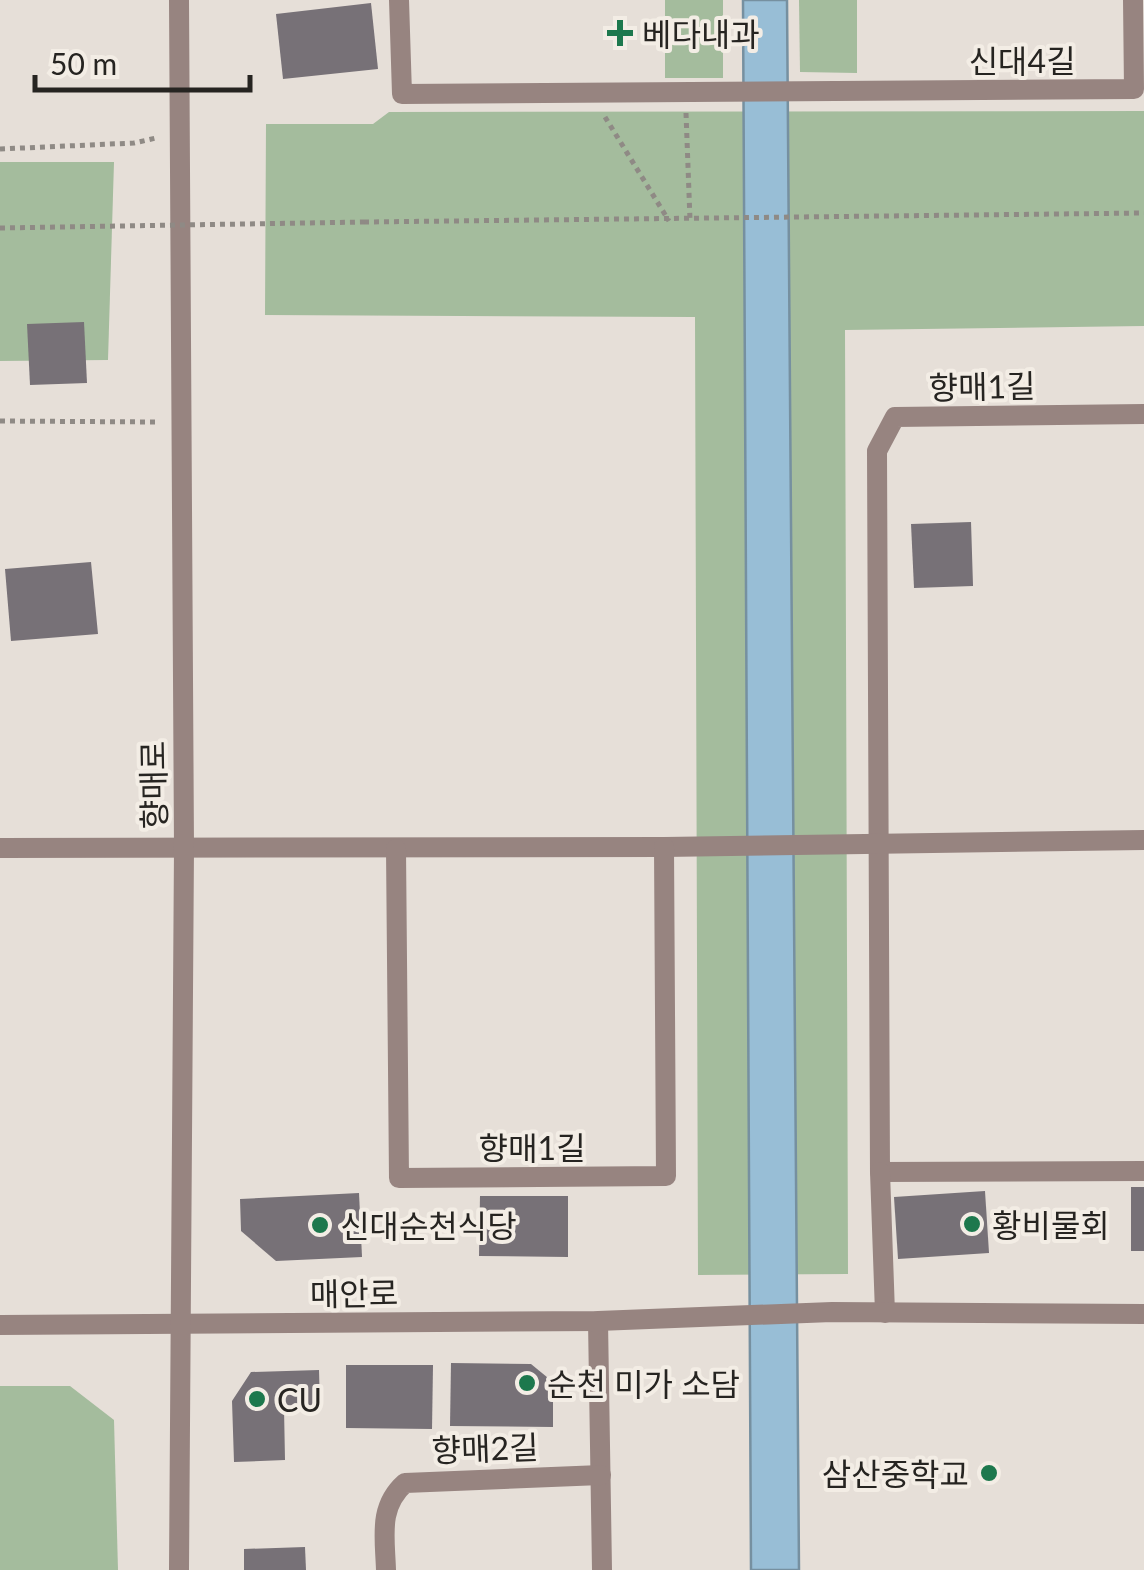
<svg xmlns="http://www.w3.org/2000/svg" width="1144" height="1570" font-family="Lato,'Noto Sans KR',sans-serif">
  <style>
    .green { fill: #a4bc9d }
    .water { fill: #98bed6; stroke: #7690a0; stroke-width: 2.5 }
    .building { fill: #777177 }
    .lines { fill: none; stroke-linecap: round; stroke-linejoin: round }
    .path { stroke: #8f8a85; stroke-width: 5; stroke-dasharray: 5 5; stroke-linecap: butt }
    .minor { stroke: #978480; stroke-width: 20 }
    .tertiary { stroke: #978480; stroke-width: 20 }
    .path-bridge { stroke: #8f8a85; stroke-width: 5; stroke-dasharray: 5 5; stroke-linecap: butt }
    .poi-dot { fill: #1d784d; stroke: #f3ede5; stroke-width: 4 }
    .labels { text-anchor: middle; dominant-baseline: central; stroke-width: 8; stroke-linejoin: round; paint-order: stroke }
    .poi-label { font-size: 32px; fill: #262421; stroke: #f3ede5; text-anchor: start }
    .street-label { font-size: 32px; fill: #262421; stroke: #f3ede5 }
  </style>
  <rect width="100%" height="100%" fill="#e6dfd8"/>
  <g class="green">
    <rect x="665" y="0" width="58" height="78"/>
    <path d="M799,0H857V73L800,72Z"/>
    <path d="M1144,111V326L845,330L848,1274L698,1275L695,317L265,315L266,124H373L389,112Z"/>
    <path d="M0,162H114L108,360L0,361Z"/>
    <path d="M0,1386H70L114,1420L118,1570H0Z"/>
  </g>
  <path class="water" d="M743,0H787L799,1570H751Z"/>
  <g class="building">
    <path d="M371,3L378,69L283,79L276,14Z"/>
    <path d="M84,322L87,383L30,385L27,324Z"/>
    <path d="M971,522L973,586L914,588L911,524Z"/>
    <path d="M91,562L98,634L11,641L5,569Z"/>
    <rect x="1131" y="1187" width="13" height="64"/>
    <path d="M985,1191L989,1253L898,1259L894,1197Z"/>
    <path d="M359,1193L362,1257L276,1261L241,1231L240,1199Z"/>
    <path d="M480,1196H568V1257L479,1256Z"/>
    <path d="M451,1363L531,1364L553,1382V1427L450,1426Z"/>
    <path d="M346,1365H433L432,1429L346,1428Z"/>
    <path d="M319,1370L320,1407L284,1408L285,1460L234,1462L232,1401L251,1372Z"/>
    <path d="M305,1547L306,1570H244V1549Z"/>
  </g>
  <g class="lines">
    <g class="path">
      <path d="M686,113L690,220"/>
      <path d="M605,117L669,221"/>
      <path d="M0,149L134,143L156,138"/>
      <path d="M364,222L1144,213"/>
      <path d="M0,421L157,422"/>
    </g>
    <g class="minor">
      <path d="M399,0L402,94L1134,89L1133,0"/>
      <path d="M1144,414L895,417L877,451L880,1172L1144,1171"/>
      <path d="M0,848L664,847L1144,840"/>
      <path d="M396,849L399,1178L666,1176L664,847"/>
      <path d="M880,1172L885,1313"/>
      <path d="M598,1321L602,1570"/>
      <path d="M386,1570C385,1537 378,1507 405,1483L601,1475"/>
    </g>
    <g class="tertiary">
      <path d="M0,1325L598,1321L832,1312L1144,1314"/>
      <path d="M179,1570L184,848L179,0"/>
    </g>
    <path class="path-bridge" d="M0,228L364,222"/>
  </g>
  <g class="poi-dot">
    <path d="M615 18h10v10h10v10h-10v10h-10v-10h-10v-10h10z"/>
    <circle cx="972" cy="1224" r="10"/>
    <circle cx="320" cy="1225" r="10"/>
    <circle cx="527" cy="1383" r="10"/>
    <circle cx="257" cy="1399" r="10"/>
    <circle cx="989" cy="1473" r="10"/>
  </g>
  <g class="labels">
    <g class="poi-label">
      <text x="642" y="33">베다내과</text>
      <text x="992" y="1224">황비물회</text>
      <text x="340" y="1225">신대순천식당</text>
      <text x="547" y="1383">순천 미가 소담</text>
      <text x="277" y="1399">CU</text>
      <text x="969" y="1473" text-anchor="end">삼산중학교</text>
    </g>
    <g class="street-label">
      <text x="1022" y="60">신대4길</text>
      <text transform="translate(982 386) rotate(-1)">향매1길</text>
      <text transform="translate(153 785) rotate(-91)">향매로</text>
      <text x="532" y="1147">향매1길</text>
      <text transform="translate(354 1293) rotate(-1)">매안로</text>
      <text transform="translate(485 1448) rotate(-2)">향매2길</text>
    </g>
  </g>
  <path d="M35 75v15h215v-15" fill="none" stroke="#262421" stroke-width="5"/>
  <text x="50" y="75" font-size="30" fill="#262421" stroke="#f3ede5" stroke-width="8" paint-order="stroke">50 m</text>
</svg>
